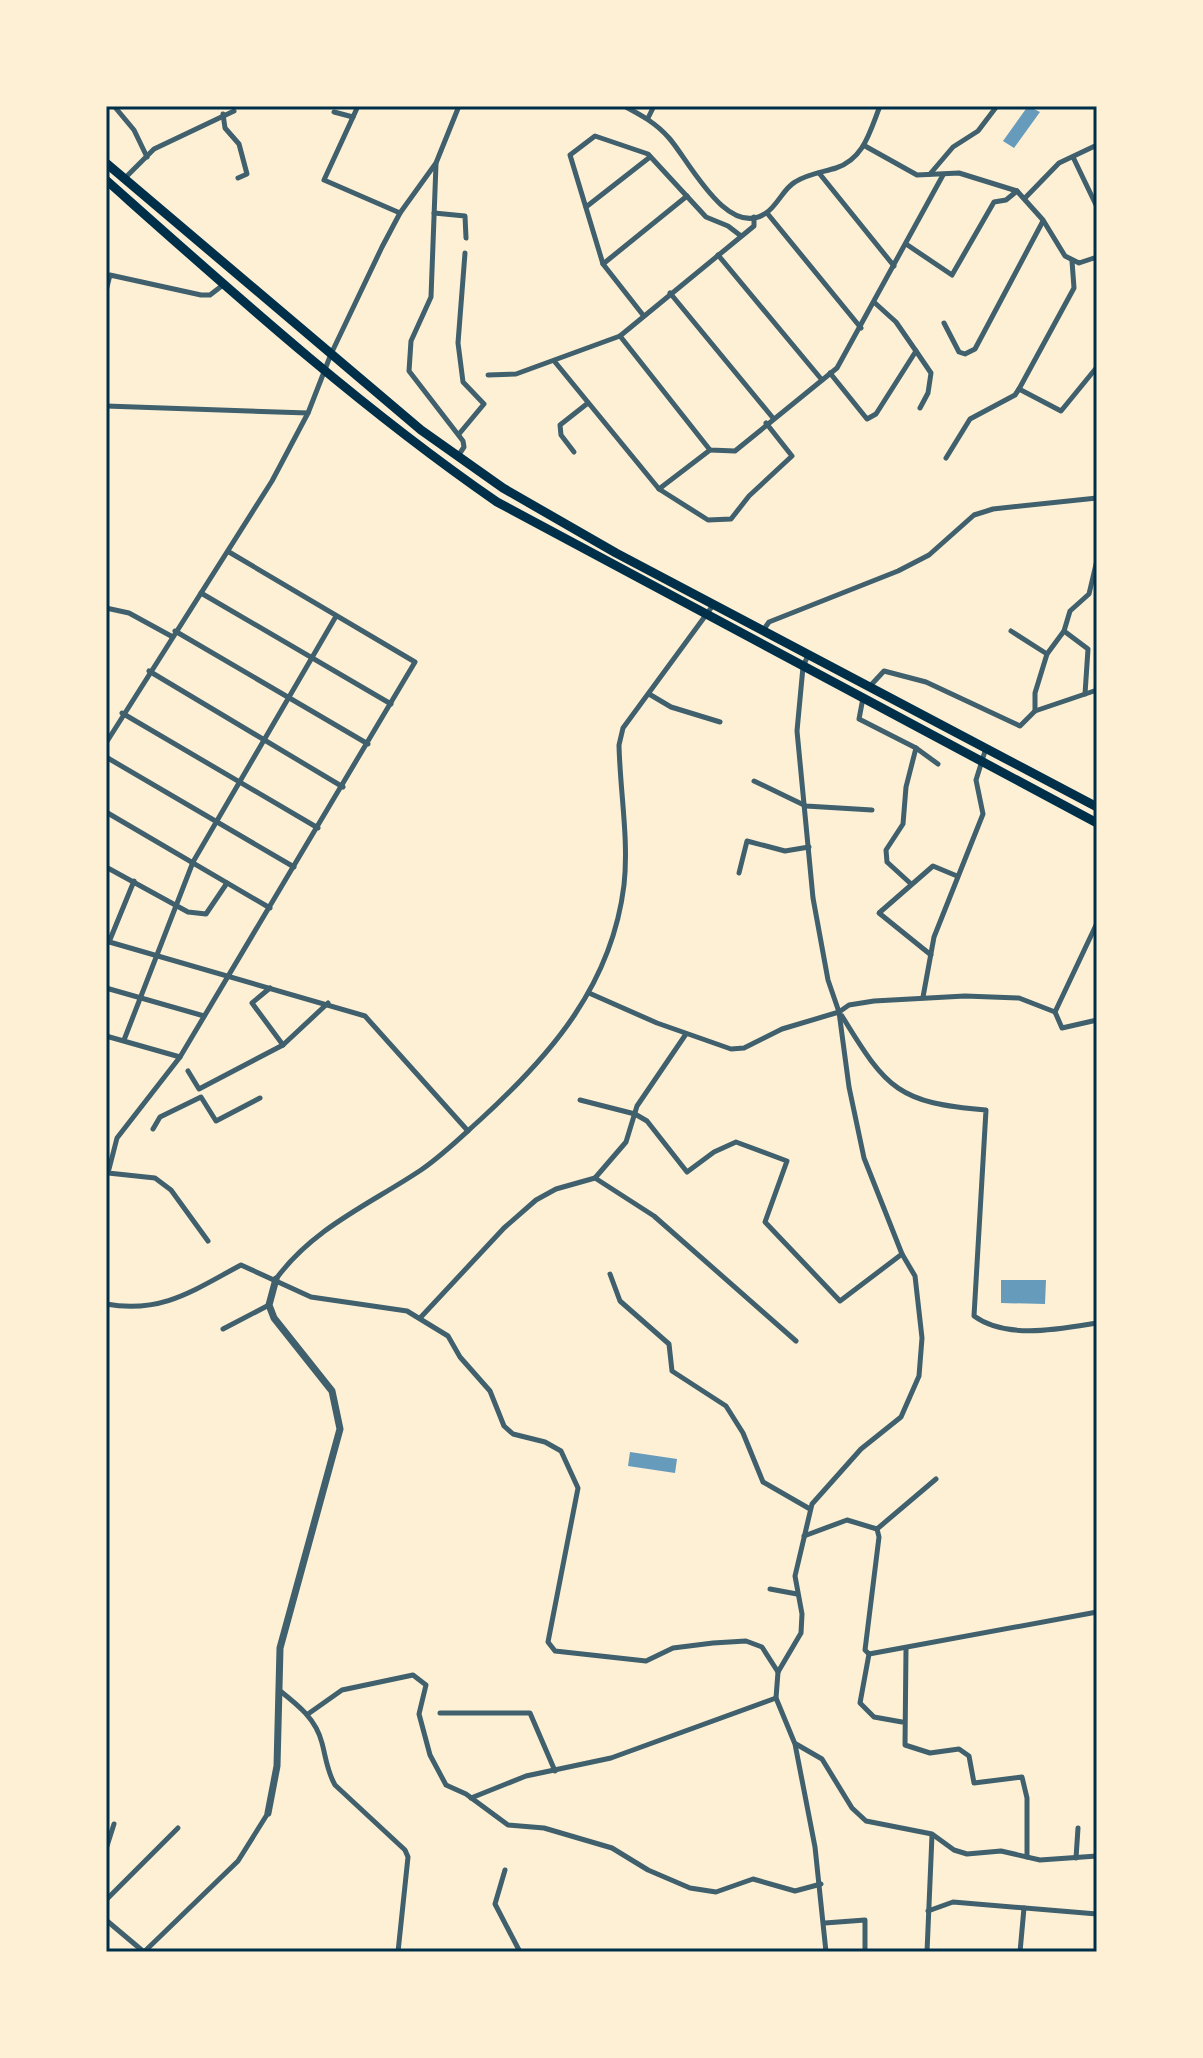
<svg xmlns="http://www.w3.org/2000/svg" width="1203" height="2058" font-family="'DejaVu Sans',sans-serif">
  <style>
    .water { fill: #669bbc }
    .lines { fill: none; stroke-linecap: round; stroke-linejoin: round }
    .minor { stroke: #3f606c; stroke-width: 5 }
    .tertiary { stroke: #3f606c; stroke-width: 7 }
    .primary { stroke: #003049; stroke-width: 9 }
    .neatline { fill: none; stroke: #003049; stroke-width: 3 }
  </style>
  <rect width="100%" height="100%" fill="#fdf0d5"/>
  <g class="water">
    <path d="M1028,106L1040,112L1014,148L1003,141Z"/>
    <path d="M1001,1280H1046L1045,1304L1001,1303Z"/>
    <path d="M630,1452L677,1459L675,1473L628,1466Z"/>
  </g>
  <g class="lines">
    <g class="minor">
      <path d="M114,106L134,130L147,157"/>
      <path d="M624,106C641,115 656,123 669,138C688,159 727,240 766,213C778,205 783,189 795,182C807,174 823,172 836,168C864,159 870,131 880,106"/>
      <path d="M334,112L353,117L324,180L400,213"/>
      <path d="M223,114L225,128L239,144L247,174L238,178"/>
      <path d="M353,117L358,106"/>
      <path d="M648,118L654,106"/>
      <path d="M865,146L917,175L959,173L1017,191L1043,220L1065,256L1079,263L1097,257"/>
      <path d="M1073,157L1097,207"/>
      <path d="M436,164L431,297L411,341L409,371L463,441L464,447L458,456"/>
      <path d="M819,173L894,266"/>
      <path d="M930,174L953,147L978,131L997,106"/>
      <path d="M124,179L154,149L234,111"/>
      <path d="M1025,198L1059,163L1097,145"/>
      <path d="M586,207L650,157"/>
      <path d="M434,213L465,216L466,238"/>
      <path d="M767,213L861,328"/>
      <path d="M906,244L952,275L994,202L1006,200L1017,191"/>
      <path d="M718,255L822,380"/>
      <path d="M603,264L687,196"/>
      <path d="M106,291L110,275L201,295H210L223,285"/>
      <path d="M670,293L773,418"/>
      <path d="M643,315L603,264L570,155L595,136L648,154L706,217L728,226L741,236"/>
      <path d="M944,323L959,352L965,354L975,349L1043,221"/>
      <path d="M620,336L710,450L735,451L837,368L943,175"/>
      <path d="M916,351L931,373L928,393L920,408"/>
      <path d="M555,362L659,489L710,450"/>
      <path d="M830,373L867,419L876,414L916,351L896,322L875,303"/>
      <path d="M488,375L516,374L620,336L754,226V217"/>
      <path d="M1019,389L1061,411L1097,367"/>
      <path d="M106,406L308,413"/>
      <path d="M459,434L484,404L463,382L458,343L465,253"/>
      <path d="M574,452L561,435L560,425L588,403"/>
      <path d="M946,458L970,419L1015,395L1019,389L1074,288L1072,261"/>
      <path d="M659,489L708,520L731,519L749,496L792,456L766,423"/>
      <path d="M201,593L391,704"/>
      <path d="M106,608L129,613L171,636"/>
      <path d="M764,629L769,622L898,571L929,555L974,515L993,509L1097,498"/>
      <path d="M175,631L368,744"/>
      <path d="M1011,631L1047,654"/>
      <path d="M1064,631L1088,649L1085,694"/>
      <path d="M808,655L803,667L797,731L813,898L828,980L839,1012L849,1087L864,1158L902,1254L915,1276L922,1338L919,1376L901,1417L861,1449L812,1504L795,1576L802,1614L801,1633L778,1672L776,1698L795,1744L815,1847L826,1952"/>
      <path d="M149,671L343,787"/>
      <path d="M871,685L884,671L926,682L1020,726L1035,711V693L1047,654L1064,631L1070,611L1089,594L1097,560"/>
      <path d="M649,694L671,707L720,722"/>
      <path d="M863,698L859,719L916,748L906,787L903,824L886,850L887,862L910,883"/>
      <path d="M1035,711L1097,690"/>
      <path d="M122,713L318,828"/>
      <path d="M106,743L272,481L308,413L331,354L382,247L400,213L436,163L459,106"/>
      <path d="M916,748L938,764"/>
      <path d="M106,757L294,867"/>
      <path d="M754,781L806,806L872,810"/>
      <path d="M106,812L270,908"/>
      <path d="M106,867L188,912L206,914L227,883"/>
      <path d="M739,873L747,841L785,851L809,847"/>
      <path d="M1097,923L1055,1012L1062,1028L1097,1020"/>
      <path d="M106,941L365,1016L468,1131"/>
      <path d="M109,942L134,881"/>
      <path d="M931,955L879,913L933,866L957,876"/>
      <path d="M106,988L204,1016"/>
      <path d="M270,988L252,1003L283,1045"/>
      <path d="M589,993L657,1023L731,1049L744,1048L782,1029L839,1012L849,1005L874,1001L965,996L1019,998L1055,1012"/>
      <path d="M923,997L934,937L983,814L976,780L986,748"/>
      <path d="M842,1016C887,1090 899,1103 986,1110L974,1316C1007,1340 1060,1329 1097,1323"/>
      <path d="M106,1036L180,1057"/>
      <path d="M124,1040L193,862L335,618"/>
      <path d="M188,1071L199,1089L283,1045L328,1003"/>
      <path d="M580,1100L635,1114L647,1121L687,1172L714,1152L736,1142L787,1161L765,1222L840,1301L902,1254"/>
      <path d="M153,1129L160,1117L201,1097L216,1121L260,1098"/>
      <path d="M595,1178L654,1216L796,1341"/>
      <path d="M208,1241L171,1190L155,1178L108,1173L117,1138L180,1057L415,662L229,552"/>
      <path d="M610,1274L620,1301L669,1344L672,1371L726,1406L743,1433L763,1482L810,1509"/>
      <path d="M276,1279C313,1228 370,1204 421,1170C443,1155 462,1136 481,1119C552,1054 612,984 624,885C629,840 620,791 619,745L623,728L714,604"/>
      <path d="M106,1304C162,1314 194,1290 241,1265L311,1297L407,1311L448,1336L460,1357L490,1391L504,1426L513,1434L545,1442L561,1451L578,1488L548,1642L555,1651L646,1661L673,1648L713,1643L746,1641L762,1647L778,1672"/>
      <path d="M421,1317L504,1228L536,1200L556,1189L595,1178L626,1142L637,1106L686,1034"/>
      <path d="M223,1329L269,1305"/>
      <path d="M877,1529L879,1537L865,1650L869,1654L1097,1612"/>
      <path d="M804,1536L847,1520L877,1529L936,1479"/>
      <path d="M770,1589L797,1594"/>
      <path d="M906,1649L905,1745L930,1753L959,1749L969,1756L974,1783L1022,1777L1027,1798V1857"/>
      <path d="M869,1654L860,1703L874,1717L902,1722"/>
      <path d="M279,1690C298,1705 316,1719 322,1743C326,1758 327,1771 335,1785L405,1850L408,1857L398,1952"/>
      <path d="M440,1713H530L555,1771"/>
      <path d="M308,1714L342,1690L413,1675L426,1685L419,1714L430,1755L446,1785L466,1794L508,1825L544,1828L612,1848L648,1870L690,1888L716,1892L753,1879L795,1891L821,1884"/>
      <path d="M796,1744L822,1759L852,1808L866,1821L932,1834L954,1850L967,1854L1001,1851L1040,1860L1097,1856"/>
      <path d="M471,1798L526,1776L611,1758L776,1698"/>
      <path d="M106,1849L114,1824"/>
      <path d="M1076,1858L1078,1828"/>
      <path d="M505,1870L495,1904L520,1952"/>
      <path d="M106,1900L178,1828"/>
      <path d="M928,1911L953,1902L1097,1914"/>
      <path d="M106,1920L144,1952L238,1861L268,1813"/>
      <path d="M825,1923L865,1920V1952"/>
      <path d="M927,1952L932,1835"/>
      <path d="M1020,1952L1024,1908"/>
    </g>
    <path class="tertiary" d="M268,1813L277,1766L280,1648L340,1429L332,1391L274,1318L269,1305L276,1279"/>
    <g class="primary">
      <path d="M106,163L421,430L503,488L616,553L1097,807"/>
      <path d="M106,180C232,292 358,406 497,502L1097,823"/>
    </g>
  </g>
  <rect width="1203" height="2058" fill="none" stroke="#fdf0d5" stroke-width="216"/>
  <rect x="108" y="108" width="987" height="1842" class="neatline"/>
</svg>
